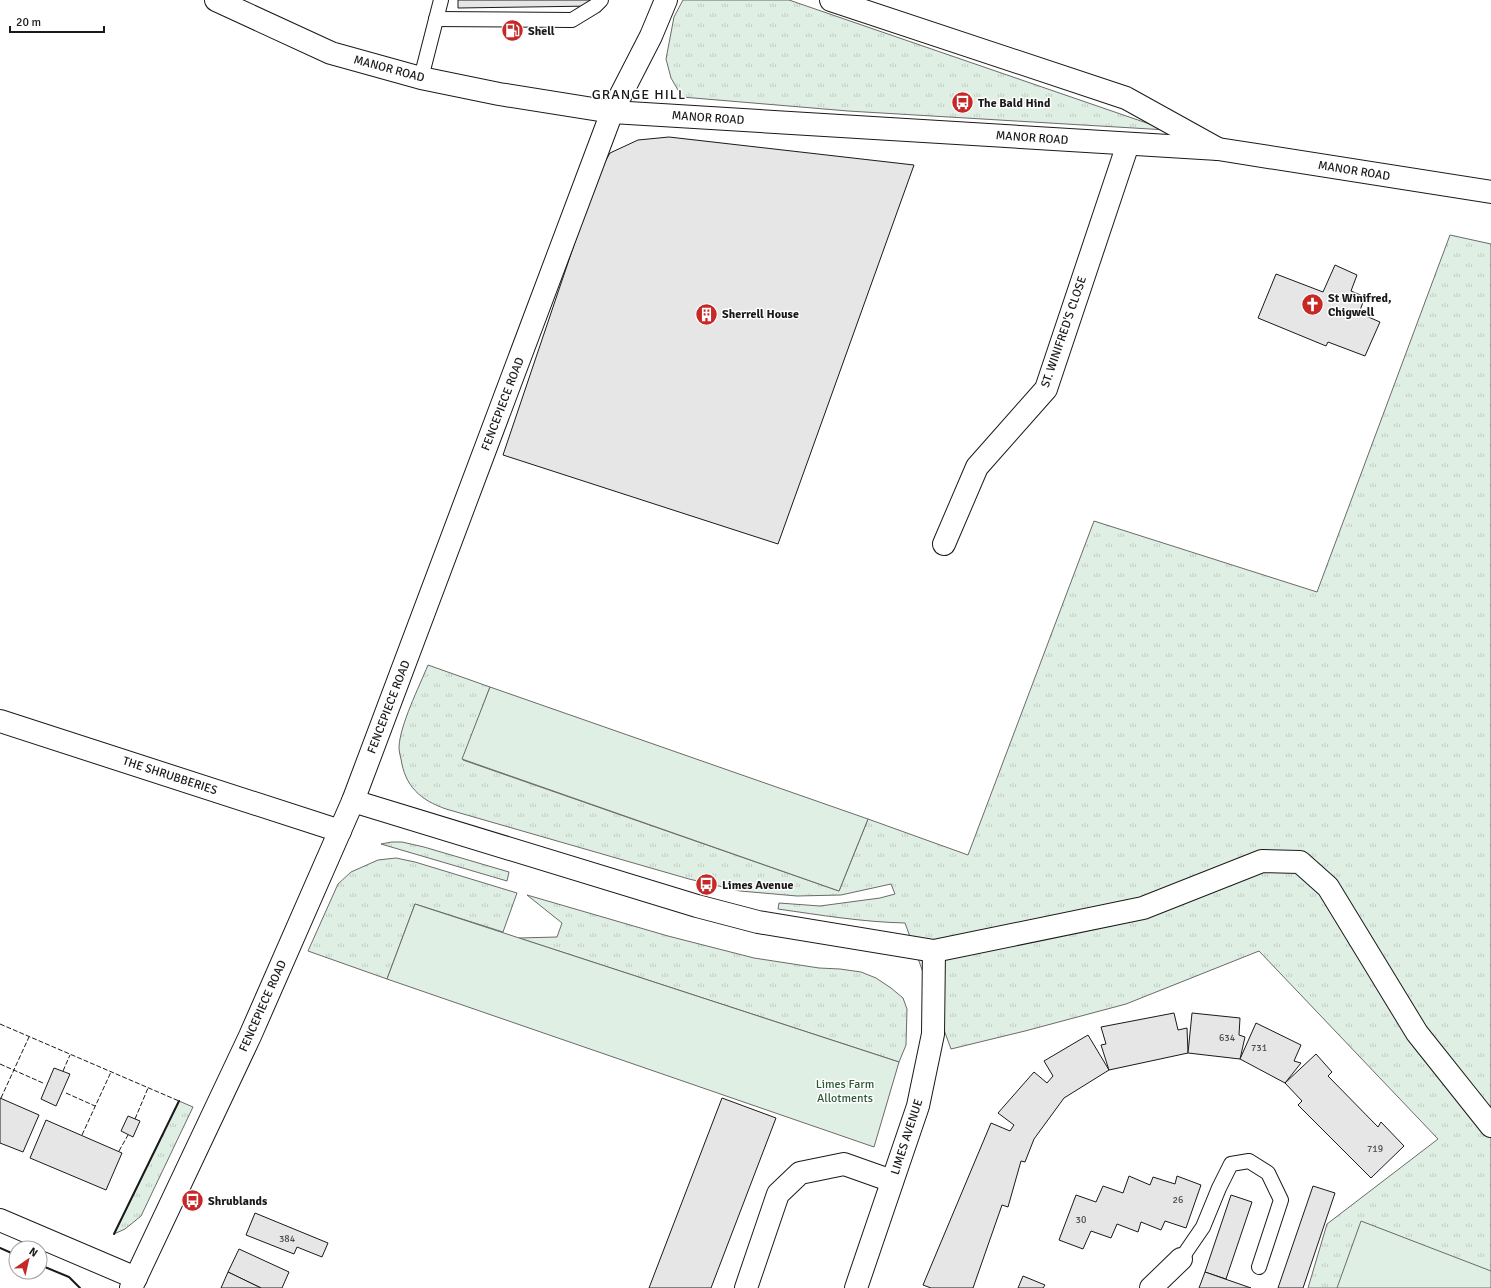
<svg xmlns="http://www.w3.org/2000/svg" width="1491" height="1288" font-family="Signika,sans-serif">
  <style>
    .grass { fill: url(#grass-tufts); stroke: #6a6a6a }
    .garden { fill: #e0efe3; stroke: #6a6a6a }
    .building { fill: #e6e6e6; stroke: #1a1a1a }
    .lines { fill: none; stroke-linecap: round; stroke-linejoin: round }
    .lane-casing { stroke: #1a1a1a; stroke-width: 16 }
    .street-casing { stroke: #1a1a1a; stroke-width: 24 }
    .secondary-casing { stroke: #1a1a1a; stroke-width: 24 }
    .primary-casing { stroke: #1a1a1a; stroke-width: 24 }
    .lane { stroke: #fff; stroke-width: 14 }
    .street { stroke: #fff; stroke-width: 22 }
    .secondary { stroke: #fff; stroke-width: 22 }
    .primary { stroke: #fff; stroke-width: 22 }
    .fence { stroke: #1a1a1a; stroke-width: 1; stroke-dasharray: 5 2; stroke-linecap: butt }
    .wall { stroke: #1a1a1a; stroke-width: 2 }
    .labels { text-anchor: middle; dominant-baseline: central; stroke-width: 3; stroke-linejoin: round; paint-order: stroke }
    .number-label { font-size: 10px; fill: #4d4d4d }
    .poi-label { font-size: 12px; font-weight: bold; fill: #1a1a1a; stroke: #fff; text-anchor: start }
    .street-label { font-size: 12px; fill: #1a1a1a; stroke: #fff }
    .park-label { font-size: 12px; fill: #2b5a34; stroke: #fff }
    .quarter-label { font-size: 14px; letter-spacing: 1px; fill: #1a1a1a; stroke: #fff }
  </style>
  <defs>
    <pattern id="grass-tufts" width="24" height="20" patternUnits="userSpaceOnUse"><rect width="24" height="20" fill="#e0efe3"/><path d="M3 7l-1-3M5 7V3M7 7l1-3M15 17l-1-3M17 17v-4M19 17l1-3" fill="none" stroke="#c0ccc2"/></pattern>
  </defs>
  <rect width="100%" height="100%" fill="#fff"/>
  <g class="grass">
    <path d="M683,0H789L1167,130L848,111L682,97L671,78L666,59L674,17Z"/>
    <path d="M1450,235L1491,244V1288H1308L1327,1224L1438,1139L1259,951L1126,1004L1025,1031L951,1049L905,923C862,922 820,915 778,909L779,903L820,906L880,898L895,894L891,884L841,895L797,896L740,891L689,879L446,809C420,800 405,786 401,759C400,755 399,751 399,747C400,725 419,687 428,665L490,687L463,760L839,891L868,819L968,855L1094,521L1317,592Z"/>
    <path d="M392,842H402L424,847L509,872L507,881L381,844Z"/>
    <path d="M396,858L415,862L517,893L503,932L415,904L387,979L308,951L338,884L351,872L378,860Z"/>
    <path d="M527,895L668,936L754,958L819,968L840,969L861,972L876,978L891,988L903,998L907,1009L906,1045L899,1062L519,938L557,937L562,923Z"/>
    <path d="M179,1101L193,1107L141,1216L125,1229L114,1234Z"/>
  </g>
  <g class="garden">
    <path d="M490,687L868,819L839,891L462,759Z"/>
    <path d="M415,904L899,1062L874,1147L387,979Z"/>
    <path d="M1361,1221L1491,1271V1288H1337Z"/>
  </g>
  <g class="building">
    <path d="M458,0H595V6L458,8Z"/>
    <path d="M669,137L914,165L778,544L503,455L598,174L610,153L638,140Z"/>
    <path d="M1335,265L1357,275L1351,291L1365,297L1359,313L1380,322L1365,356L1328,342L1326,346L1258,318L1276,274L1323,292Z"/>
    <path d="M1174,1013L1178,1030L1187,1028L1188,1053L1109,1070L1101,1045L1106,1044L1101,1027Z"/>
    <path d="M1192,1013L1240,1018L1239,1035L1245,1037L1240,1059L1188,1053Z"/>
    <path d="M1256,1023L1301,1045L1294,1061L1301,1063L1285,1083L1240,1059Z"/>
    <path d="M1088,1035L1109,1070L1064,1098L1034,1139L1025,1162L1021,1161L1008,1207L1002,1205L973,1288H931L923,1285L991,1123L1010,1131L1014,1125L998,1113L1034,1072L1047,1083L1053,1076L1044,1061Z"/>
    <path d="M1316,1054L1332,1072L1328,1076L1378,1127L1381,1122L1404,1146L1371,1178L1298,1105L1302,1101L1285,1083Z"/>
    <path d="M54,1068L70,1074L56,1106L41,1099Z"/>
    <path d="M0,1098L39,1115L23,1152L0,1143Z"/>
    <path d="M722,1098L776,1118L711,1288H649Z"/>
    <path d="M128,1116L140,1121L133,1137L121,1131Z"/>
    <path d="M46,1120L122,1153L106,1190L30,1158Z"/>
    <path d="M1129,1176L1150,1185L1153,1177L1175,1184L1177,1176L1201,1185L1186,1228L1165,1221L1161,1230L1141,1222L1138,1232L1117,1224L1111,1238L1091,1231L1083,1249L1059,1240L1076,1195L1096,1202L1103,1186L1123,1193Z"/>
    <path d="M1313,1186L1335,1193L1303,1288H1278Z"/>
    <path d="M1231,1195L1252,1202L1226,1279L1205,1272Z"/>
    <path d="M255,1213L328,1243L322,1257L297,1247L294,1254L246,1235Z"/>
    <path d="M239,1249L289,1272L282,1288H261L228,1272Z"/>
    <path d="M228,1272L261,1288H221Z"/>
    <path d="M1205,1272L1251,1288H1199Z"/>
    <path d="M1023,1276L1045,1285L1043,1288H1018Z"/>
  </g>
  <g class="lines">
    <defs>
      <g id="lane">
        <path d="M436,19L572,20L595,6L601,0"/>
        <path d="M421,78L441,0"/>
        <path d="M1181,1259L1203,1227L1219,1188L1231,1164L1249,1161L1268,1173L1281,1200L1259,1267"/>
      </g>
      <g id="street">
        <path d="M831,0L1126,98L1218,149"/>
        <path d="M944,544L977,467L1046,389L1128,144"/>
        <path d="M0,721L340,831"/>
        <path d="M353,801L697,906L758,922L934,951L1143,908L1262,861L1300,862L1328,887L1417,1033L1491,1126"/>
        <path d="M0,1220L136,1278"/>
        <path d="M746,1288L778,1194L800,1173L844,1164L892,1181"/>
        <path d="M856,1288L918,1106L933,1034L934,951"/>
        <path d="M1151,1288L1181,1259"/>
      </g>
      <path id="secondary" d="M216,0L331,53L421,78L499,94L612,112L1218,149L1491,192"/>
      <path id="primary" d="M131,1288L250,1036L353,801L612,112L651,36L666,0"/>
    </defs>
    <use href="#lane" class="lane-casing"/>
    <use href="#street" class="street-casing"/>
    <use href="#secondary" class="secondary-casing"/>
    <use href="#primary" class="primary-casing"/>
    <use href="#lane" class="lane"/>
    <use href="#street" class="street"/>
    <use href="#secondary" class="secondary"/>
    <use href="#primary" class="primary"/>
    <g class="fence">
      <path d="M0,1024L179,1101"/>
      <path d="M0,1064L43,1083"/>
      <path d="M63,1071L70,1055"/>
      <path d="M66,1093L95,1106"/>
      <path d="M1,1098L29,1037"/>
      <path d="M135,1119L148,1088"/>
      <path d="M82,1135L111,1072"/>
      <path d="M119,1151L128,1135"/>
    </g>
    <g class="wall">
      <path d="M114,1234L179,1101"/>
      <path d="M0,1248L16,1255"/>
      <path d="M40,1265L69,1277L80,1288"/>
    </g>
  </g>
  <defs>
    <symbol id="fuel-disc" viewBox="-11 -11 22 22"><circle r="9.5" fill="#c62828" stroke="#fff"/><path d="M-5.5-6h7V0h2V4h1.3V-2.5L3-4.5l.8-.8L6-3V5H2.5V1h-1V6h-7ZM-4.2-4.7v3.2H.2V-4.7Z" fill="#fff"/></symbol>
    <symbol id="bus-disc" viewBox="-11 -11 22 22"><circle r="9.5" fill="#c62828" stroke="#fff"/><path d="M-5-6H5V4H4V6H2V4H-2V6H-4V4H-5ZM-3.5-4V0h7V-4ZM-3.5 1.2v1.5H-2V1.2ZM2 1.2v1.5H3.5V1.2Z" fill="#fff"/></symbol>
    <symbol id="church-disc" viewBox="-11 -11 22 22"><circle r="9.5" fill="#c62828" stroke="#fff"/><path d="M-1.2-6h2.4v3.5h3.3v2.4h-3.3V6h-2.4V-.1h-3.3v-2.4h3.3Z" fill="#fff"/></symbol>
    <symbol id="building-disc" viewBox="-11 -11 22 22"><circle r="9.5" fill="#c62828" stroke="#fff"/><path d="M-4-6H4V6H1V3H-1V6H-4ZM-2.5-4.3h1.7v1.8h-1.7ZM.8-4.3h1.7v1.8H.8ZM-2.5-1h1.7V.8h-1.7ZM.8-1h1.7V.8H.8Z" fill="#fff"/></symbol>
  </defs>
  <g fill-rule="evenodd">
    <use href="#fuel-disc" x="500" y="18" width="25" height="25"/>
    <use href="#bus-disc" x="950" y="90" width="25" height="25"/>
    <use href="#church-disc" x="1300" y="292" width="25" height="25"/>
    <use href="#building-disc" x="694" y="302" width="25" height="25"/>
    <use href="#bus-disc" x="694" y="872" width="25" height="25"/>
    <use href="#bus-disc" x="180" y="1188" width="25" height="25"/>
  </g>
  <g class="labels">
    <g class="number-label">
      <text x="1227" y="1038">634</text>
      <text x="1259" y="1048">731</text>
      <text x="1375" y="1149">719</text>
      <text x="1178" y="1200">26</text>
      <text x="1081" y="1220">30</text>
      <text x="287" y="1239">384</text>
    </g>
    <g class="poi-label">
      <text x="528" y="31">Shell</text>
      <text x="978" y="103">The Bald Hind</text>
      <text x="1328" y="298">St Winifred,<tspan x="1328" dy="14">Chigwell</tspan></text>
      <text x="722" y="314">Sherrell House</text>
      <text x="722" y="885">Limes Avenue</text>
      <text x="208" y="1201">Shrublands</text>
    </g>
    <g class="street-label">
      <text transform="translate(389 69) rotate(15)">MANOR ROAD</text>
      <text transform="translate(708 118) rotate(4)">MANOR ROAD</text>
      <text transform="translate(1032 138) rotate(4)">MANOR ROAD</text>
      <text transform="translate(1354 171) rotate(9)">MANOR ROAD</text>
      <text transform="translate(1064 332) rotate(-71)">ST. WINIFRED'S CLOSE</text>
      <text transform="translate(503 404) rotate(-69)">FENCEPIECE ROAD</text>
      <text transform="translate(389 707) rotate(-69)">FENCEPIECE ROAD</text>
      <text transform="translate(170 776) rotate(18)">THE SHRUBBERIES</text>
      <text transform="translate(263 1006) rotate(-66)">FENCEPIECE ROAD</text>
      <text transform="translate(907 1137) rotate(-72)">LIMES AVENUE</text>
    </g>
    <g class="park-label">
      <text x="845" y="1084">Limes Farm<tspan x="845" dy="14">Allotments</tspan></text>
    </g>
    <g class="quarter-label">
      <text x="639" y="94">GRANGE HILL</text>
    </g>
  </g>
  <g transform="translate(28 1260) rotate(34)"><circle r="19" fill="#ffffff" stroke="#a3a3a3"/>
  <path d="M0-3L7 15L0 10L-7 15Z" fill="#c62828"/>
  <text y="-6" font-size="11" font-weight="bold" text-anchor="middle" fill="#1a1a1a">N</text>
  </g>
  <path d="M10 26v6h94v-6" fill="none" stroke="#1a1a1a" stroke-width="2"/>
  <text x="16" y="26" font-size="12" fill="#1a1a1a" stroke="#ffffff" stroke-width="3" paint-order="stroke">20 m</text>
</svg>
